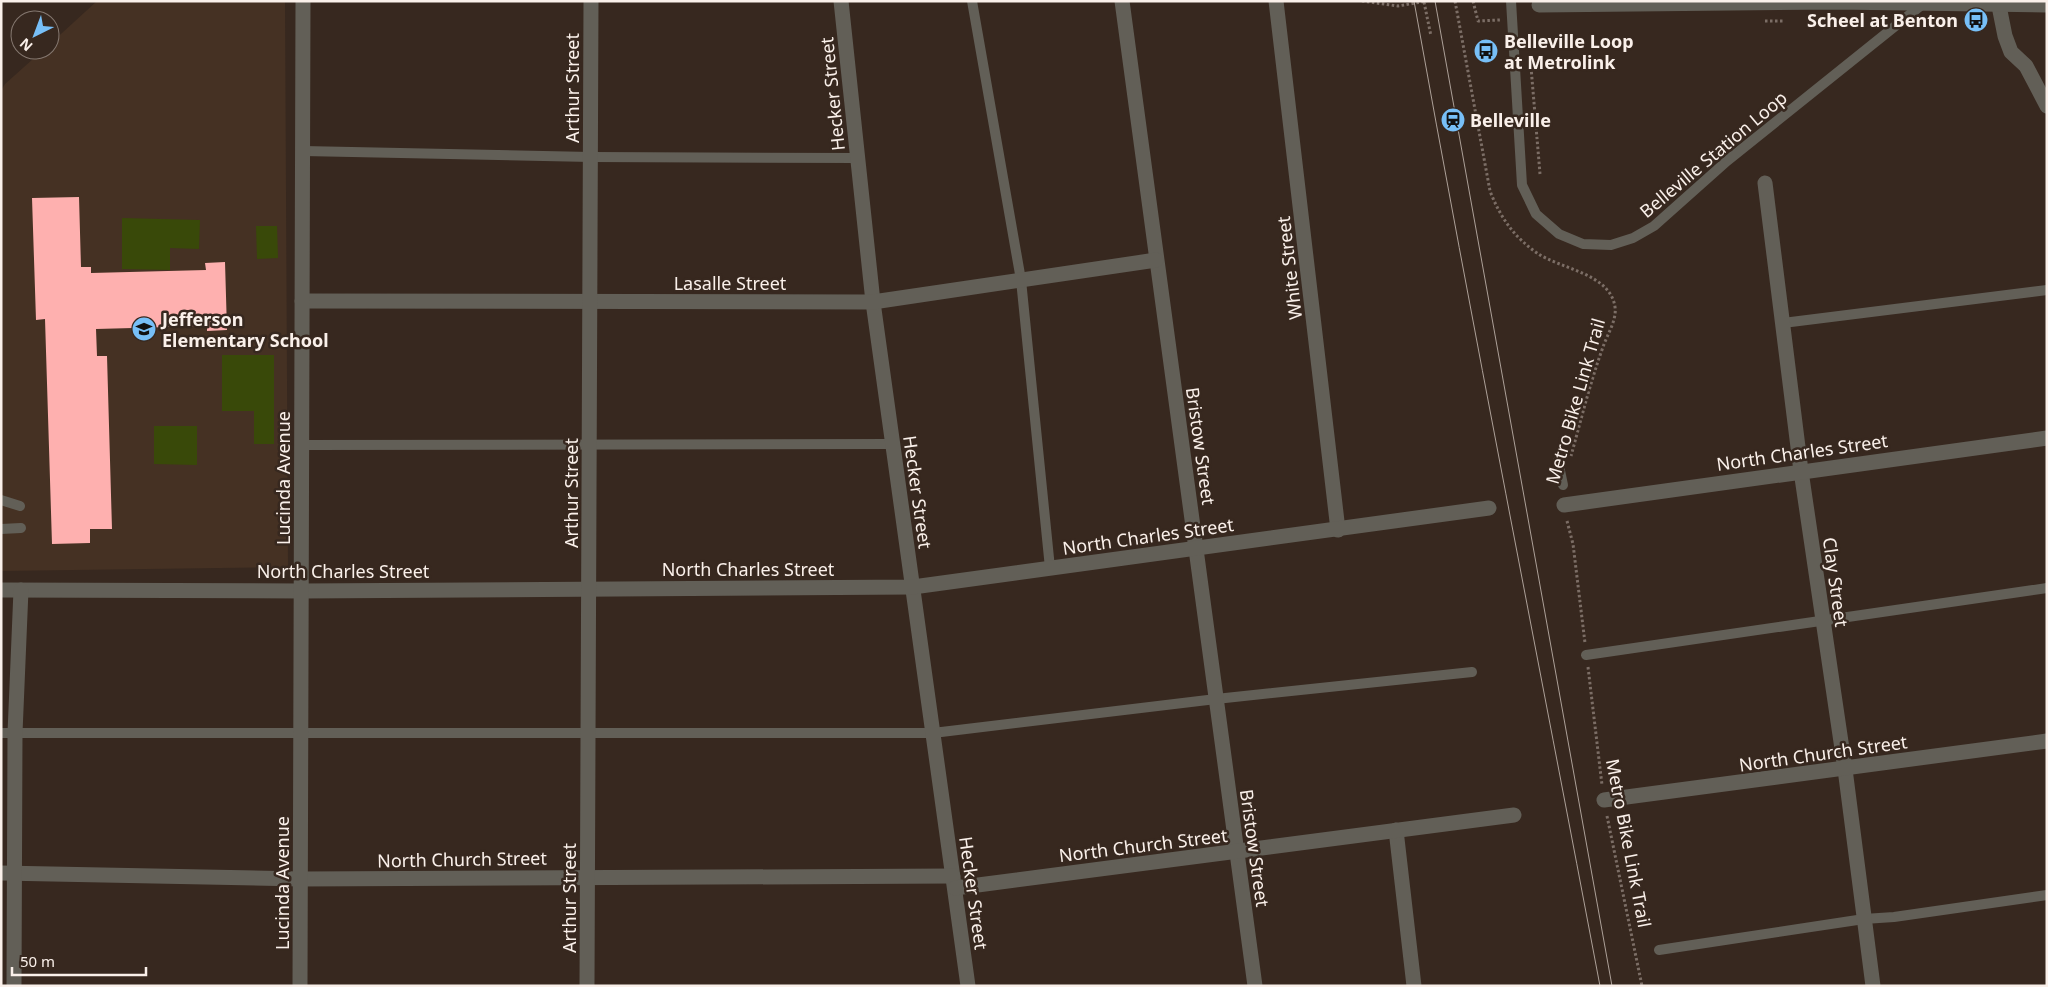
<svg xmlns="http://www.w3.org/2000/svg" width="2048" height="987" font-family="'Noto Sans',sans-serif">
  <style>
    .built { fill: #453123 }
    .green { fill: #394909 }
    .building { fill: #feb0af }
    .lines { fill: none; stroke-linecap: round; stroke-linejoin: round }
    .path { stroke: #7c6e66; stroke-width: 3; stroke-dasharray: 2.5 2.5; stroke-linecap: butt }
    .service { stroke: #625f57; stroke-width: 10 }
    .minor { stroke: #625f57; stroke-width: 15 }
    .tram { stroke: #ada199; stroke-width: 1 }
    .labels { text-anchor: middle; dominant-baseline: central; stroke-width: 5; stroke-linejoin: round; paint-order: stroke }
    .poi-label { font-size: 18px; font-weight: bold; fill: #faf0ea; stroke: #37281f; text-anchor: start }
    .street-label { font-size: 18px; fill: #faf0ea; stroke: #37281f }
  </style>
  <rect width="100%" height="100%" fill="#37281f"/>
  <path class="built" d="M97,1H285L288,567L1,571V91L5,84L43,50H50V44Z"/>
  <g class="green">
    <path d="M122,218L200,220L199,249L170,248V270L122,269Z"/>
    <path d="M256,226H277L278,258L257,259Z"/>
    <path d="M222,355H274V444H254V411H222Z"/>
    <path d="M154,426H197V465L154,464Z"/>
  </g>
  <path class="building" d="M79,197L81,267H91V273L206,270L205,263L225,262L227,330L207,331V326L96,329L97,356H107L112,529H90V543L52,544L45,319L36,320L32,198Z"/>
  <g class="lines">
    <g class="path">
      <path d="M1362,1L1398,6L1427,1"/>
      <path d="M1455,1L1490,191C1500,217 1514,237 1537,253C1560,269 1610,273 1615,307C1617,320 1607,335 1603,347C1590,383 1581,420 1571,456"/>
      <path d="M1473,1L1478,21L1500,20"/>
      <path d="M1424,2L1431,36"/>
      <path d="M1765,21H1783V19"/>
      <path d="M1531,67L1540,174"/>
      <path d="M1567,521L1573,544L1585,643"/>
      <path d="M1588,667L1602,785"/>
      <path d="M1607,816L1642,986"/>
    </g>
    <g class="service">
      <path d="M972,1L1021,280L1050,568"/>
      <path d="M1511,1L1522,185L1536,214L1559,234L1583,244L1611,245L1633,238L1654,226L1727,161L1924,3"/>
      <path d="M303,151L591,157L858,158"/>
      <path d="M1783,323L2047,290"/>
      <path d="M302,445L893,444"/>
      <path d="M1558,461L1563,485"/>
      <path d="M1,500L20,506"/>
      <path d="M1,529L21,528"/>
      <path d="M1586,655L2047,588"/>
      <path d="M1,733H933L1216,699L1472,672"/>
      <path d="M1659,950L1864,919L1894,917L2047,895"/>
    </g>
    <g class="minor">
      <path d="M841,1L873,302L968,986"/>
      <path d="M1122,1L1255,986"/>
      <path d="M1276,1L1338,530"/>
      <path d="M1998,1L2005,36L2011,52L2026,66L2047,106"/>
      <path d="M1539,5L1836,2L2047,5"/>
      <path d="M1765,183L1801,471L1845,769L1873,986"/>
      <path d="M302,301L873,302L1156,260"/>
      <path d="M1564,505L2047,438"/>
      <path d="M1,590L302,591L913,587L1489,508"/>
      <path d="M1604,800L2047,741"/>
      <path d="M1396,830L1414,986"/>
      <path d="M1,873L301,879L953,876"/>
      <path d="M955,888L1514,815"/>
      <path d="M14,986L15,733L21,590"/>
      <path d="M300,986L303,1"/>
      <path d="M587,986L591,1"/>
    </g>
    <g class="tram">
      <path d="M1414,1C1473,330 1538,658 1600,986"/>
      <path d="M1435,1L1612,986"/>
    </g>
  </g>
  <defs>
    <symbol id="bus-disc" viewBox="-11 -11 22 22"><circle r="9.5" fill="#77bff7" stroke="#37281f"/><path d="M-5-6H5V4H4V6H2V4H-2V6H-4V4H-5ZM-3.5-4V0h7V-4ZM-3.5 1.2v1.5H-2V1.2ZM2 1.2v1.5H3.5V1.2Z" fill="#111"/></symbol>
    <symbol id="station-disc" viewBox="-11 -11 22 22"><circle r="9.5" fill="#77bff7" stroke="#37281f"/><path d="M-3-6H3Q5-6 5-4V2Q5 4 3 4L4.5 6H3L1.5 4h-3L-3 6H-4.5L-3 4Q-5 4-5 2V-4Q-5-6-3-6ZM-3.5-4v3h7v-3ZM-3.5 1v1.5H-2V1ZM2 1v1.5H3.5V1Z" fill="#111"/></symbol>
    <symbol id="school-disc" viewBox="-11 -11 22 22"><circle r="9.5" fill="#77bff7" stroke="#37281f"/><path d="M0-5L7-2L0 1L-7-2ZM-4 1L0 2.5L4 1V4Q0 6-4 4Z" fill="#111"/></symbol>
  </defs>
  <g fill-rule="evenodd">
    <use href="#bus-disc" x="1962" y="6" width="28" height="28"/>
    <use href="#bus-disc" x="1472" y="37" width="28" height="28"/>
    <use href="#station-disc" x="1439" y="106" width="28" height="28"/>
    <use href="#school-disc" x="130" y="315" width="28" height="28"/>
  </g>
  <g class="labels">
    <g class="poi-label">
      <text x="1958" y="20" text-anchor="end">Scheel at Benton</text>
      <text x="1504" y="41">Belleville Loop<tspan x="1504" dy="21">at Metrolink</tspan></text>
      <text x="1470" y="120">Belleville</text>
      <text x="162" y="319">Jefferson<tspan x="162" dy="21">Elementary School</tspan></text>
    </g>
    <g class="street-label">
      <text transform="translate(572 88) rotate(-90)">Arthur Street</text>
      <text transform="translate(832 94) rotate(-96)">Hecker Street</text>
      <text transform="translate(1713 154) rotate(-40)">Belleville Station Loop</text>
      <text transform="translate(1289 268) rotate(-97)">White Street</text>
      <text x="730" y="283">Lasalle Street</text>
      <text transform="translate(1575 401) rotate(-74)">Metro Bike Link Trail</text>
      <text transform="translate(1201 446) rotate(82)">Bristow Street</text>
      <text transform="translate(1802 452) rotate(-8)">North Charles Street</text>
      <text transform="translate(283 478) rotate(-90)">Lucinda Avenue</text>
      <text transform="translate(918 492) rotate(82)">Hecker Street</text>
      <text transform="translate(571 493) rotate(-90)">Arthur Street</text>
      <text transform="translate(1148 536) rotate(-8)">North Charles Street</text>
      <text x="748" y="569">North Charles Street</text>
      <text x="343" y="571">North Charles Street</text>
      <text transform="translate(1836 582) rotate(82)">Clay Street</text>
      <text transform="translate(1823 753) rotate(-8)">North Church Street</text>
      <text transform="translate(1629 843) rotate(79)">Metro Bike Link Trail</text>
      <text transform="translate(1143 845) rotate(-7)">North Church Street</text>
      <text transform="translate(1255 848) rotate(82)">Bristow Street</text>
      <text transform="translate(462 859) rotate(-1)">North Church Street</text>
      <text transform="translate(282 883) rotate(-90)">Lucinda Avenue</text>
      <text transform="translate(974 893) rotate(82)">Hecker Street</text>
      <text transform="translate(569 898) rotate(-90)">Arthur Street</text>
    </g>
  </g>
  <rect width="2048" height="987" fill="none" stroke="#faf0ea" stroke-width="5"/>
  <g transform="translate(35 35) rotate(222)"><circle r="24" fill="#37281f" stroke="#857870"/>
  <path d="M0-4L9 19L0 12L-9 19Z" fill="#77bff7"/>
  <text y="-8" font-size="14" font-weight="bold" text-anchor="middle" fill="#faf0ea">N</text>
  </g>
  <path d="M12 967v8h134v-8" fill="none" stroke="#faf0ea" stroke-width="2.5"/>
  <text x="20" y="967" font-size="15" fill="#faf0ea" stroke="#37281f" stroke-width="4" paint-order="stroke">50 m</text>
</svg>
